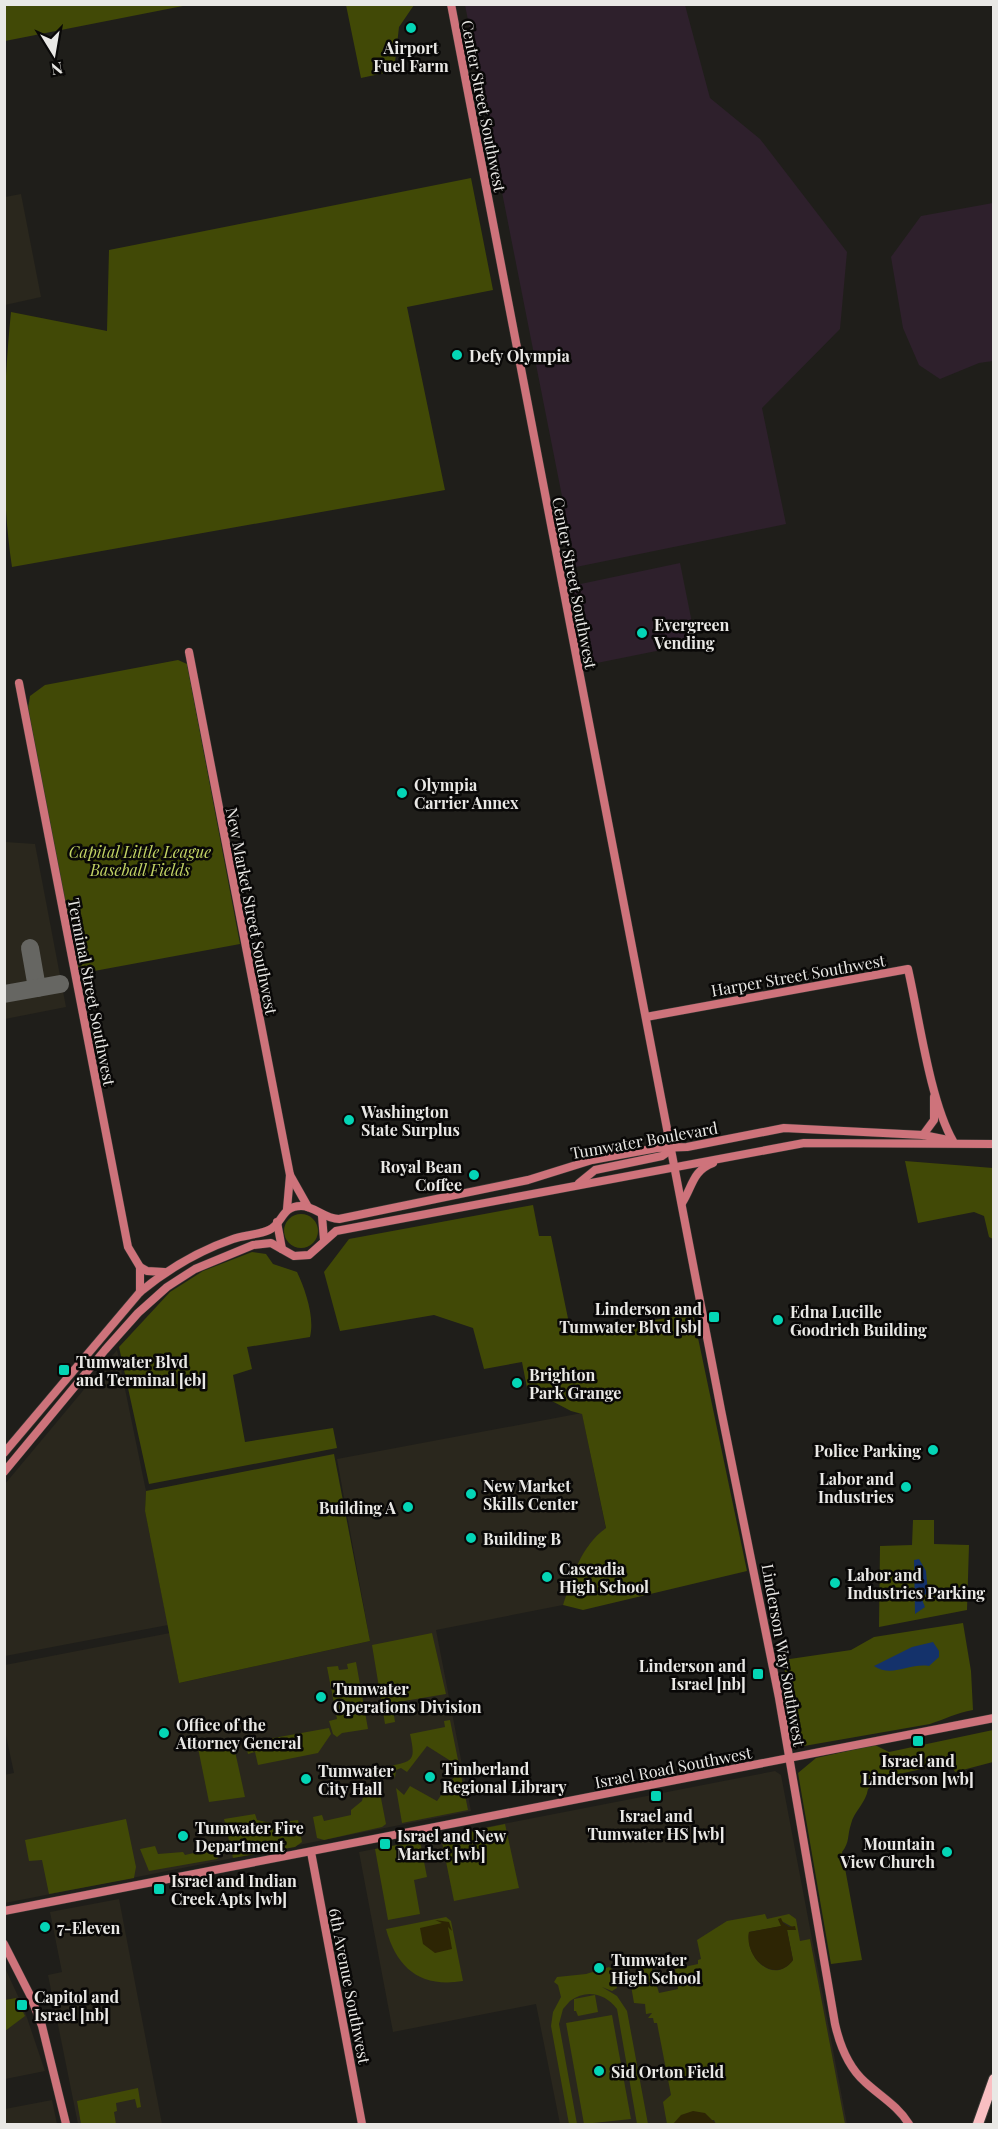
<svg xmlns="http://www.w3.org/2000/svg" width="998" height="2129" font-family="'Playfair Display',serif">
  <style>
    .built { fill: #2a271d }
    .industrial { fill: #2e202c }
    .green { fill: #414906; fill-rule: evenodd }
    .sand { fill: #2d2504 }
    .water { fill: #14326b }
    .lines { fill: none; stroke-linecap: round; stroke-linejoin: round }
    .taxiway { stroke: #666662; stroke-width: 18 }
    .secondary-casing { stroke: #3b3a36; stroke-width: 9 }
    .highway-casing { stroke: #3b3a36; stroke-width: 12 }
    .secondary { stroke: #ce737b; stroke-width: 8 }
    .highway { stroke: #f9bfc2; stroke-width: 10 }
    .poi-dot { fill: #04d5b6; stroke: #090807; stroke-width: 2 }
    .labels { text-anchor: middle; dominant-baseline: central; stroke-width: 5; stroke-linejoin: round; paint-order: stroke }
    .poi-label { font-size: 16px; font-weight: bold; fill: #e9e8e5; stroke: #090807; text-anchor: start }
    .street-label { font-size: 16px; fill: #e9e8e5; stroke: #090807 }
    .park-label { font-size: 16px; font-style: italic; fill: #c3d465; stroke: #090807 }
  </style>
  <rect width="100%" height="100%" fill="#1f1e1a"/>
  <g class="built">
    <path d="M21,194L41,297L5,305V197Z"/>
    <path d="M5,842L35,844L66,1007L5,1019Z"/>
    <path d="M117,1350L146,1491L145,1511L168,1625L5,1656V1484Z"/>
    <path d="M582,1413L606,1529L589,1545L582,1557L563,1605L436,1630L471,1811L5,1903L4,1775L14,1773L5,1731V1665L170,1633L179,1683L370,1641L337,1459Z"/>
    <path d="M775,1771L781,1775L847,2124H560L536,2004L393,2032L359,1852Z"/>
    <path d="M119,1899L162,2124H78L48,1975L62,1972L50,1912Z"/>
    <path d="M4,1966L24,2009L45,2071L5,2079Z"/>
    <path d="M52,2100L57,2124H5V2109Z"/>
  </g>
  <g class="industrial">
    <path d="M465,5H685L710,98L760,139L847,252L840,329L762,408L786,524L576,567Z"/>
    <path d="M993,203V361L979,363L940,379L919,365L903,328L891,257L921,216Z"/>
    <path d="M680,563L696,643L587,665L571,586Z"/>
  </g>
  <g class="green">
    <path d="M5,4H188V5L5,41Z"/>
    <path d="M346,5H414L399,27L394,71L361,78Z"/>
    <path d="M471,178L493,290L407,307L445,490L12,567C0,488 3,392 11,312L107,331L109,250Z"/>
    <path d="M178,660L187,664L240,944L78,974L28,708L30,696L45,685Z"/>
    <path d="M905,1161L993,1168V1239L989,1237L984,1216L974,1212L918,1223Z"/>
    <path d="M533,1205L539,1236H551L571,1333L693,1314L747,1571L583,1610L563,1605C573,1576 580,1547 606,1528L582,1414L571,1411L527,1388L522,1362L484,1369L473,1328L434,1315L340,1331L324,1272L349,1239Z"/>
    <circle cx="301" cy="1231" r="17"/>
    <path d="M252,1252L266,1254L273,1264L297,1272C305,1289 315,1317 310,1337L247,1347L252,1369L233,1375L245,1442L333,1428L337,1448L149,1484L119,1347L170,1292L203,1271Z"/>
    <path d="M334,1454L370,1641L179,1683L145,1511L146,1491Z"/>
    <path d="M913,1520H934V1544L969,1545L967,1610L879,1627L880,1546L912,1545Z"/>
    <path d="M963,1623L971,1671L973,1710C956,1713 945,1719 930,1724L804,1746L796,1742L783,1660L851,1650L874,1637Z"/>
    <path d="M432,1633L446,1694L392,1703L395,1722L385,1724L372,1645Z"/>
    <path d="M356,1662L368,1729L342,1733L337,1737L333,1734L329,1721L337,1719L327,1667L338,1666L339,1670L348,1669L347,1664Z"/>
    <path d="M450,1720L468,1810L402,1823L396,1788L404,1795L410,1786L437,1801L457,1773V1765L427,1746L407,1772L401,1768L396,1770L395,1778L390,1766C413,1761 416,1761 410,1734L445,1727L444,1721Z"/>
    <path d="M329,1728L331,1734L318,1753L258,1765L255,1752L248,1754L245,1743Z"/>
    <path d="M993,1730V1762L955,1772L950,1763L885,1777L868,1789C866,1803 854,1811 851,1824C847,1836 850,1842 842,1852L862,1960L831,1964L798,1773L816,1758L875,1745L889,1752Z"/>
    <path d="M233,1742L245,1797L209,1802L198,1748Z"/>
    <path d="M379,1788L386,1824L382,1827L324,1840L317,1838L313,1817L322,1815L324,1821L351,1815V1810L362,1801L364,1792Z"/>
    <path d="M255,1814L257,1820L271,1823L273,1830L282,1828V1822L298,1820L302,1842L295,1847L233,1858L224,1819Z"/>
    <path d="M126,1819L136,1867L134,1878L49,1894L42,1860L29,1861L25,1840Z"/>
    <path d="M505,1824L519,1888L454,1901L441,1837Z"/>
    <path d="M420,1841L427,1877L414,1880L420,1914L388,1920L375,1849Z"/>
    <path d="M155,1846L158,1854L183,1852L185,1855L220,1847L221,1855L217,1859L149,1871L140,1849Z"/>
    <path d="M765,1914L767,1919L789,1914L796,1919L800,1941L810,1939L845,2124H716L714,2120L667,2124L663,2102L671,2095L657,2023H654L653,2018H648L652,2013L646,2014L645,2004L634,2003L629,1974L639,1972L638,1965L650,1963L659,1993L678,1989L675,1969L698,1964V1960L701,1959L697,1940L727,1921ZM778,1919L794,1928L787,1930L793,1960C775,1985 745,1960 749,1932L782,1926Z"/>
    <path d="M446,1917L451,1921L463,1981C421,1988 397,1969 386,1929Z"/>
    <path d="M609,1967L617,1973L615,1976L617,1988L612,1991L602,1987L617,1996L627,2011L648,2124H637L617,2009C605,1993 586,1989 570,2001L563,2009L559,2024L577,2124H569L551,2026L553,2012L561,1997L558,1985L554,1982L557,1977L586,1974Z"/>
    <path d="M595,1995L598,2012L578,2016L576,2011H574V1999Z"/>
    <path d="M16,1998L25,2016L5,2031V2000Z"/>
    <path d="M612,2015L631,2119L584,2124L566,2023Z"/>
    <path d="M138,2088L141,2107L137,2108L135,2099L116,2103L117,2111L114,2112L116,2124H81L77,2101Z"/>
  </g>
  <g class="sand">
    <path d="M781,1918L783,1923L789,1927L795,1926L796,1930H787L793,1960C775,1985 744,1958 749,1932L781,1926L778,1919Z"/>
    <path d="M435,1920L449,1922L452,1931L448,1927L452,1949L435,1953L423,1944L420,1928L442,1923Z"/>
    <path d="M693,2111L705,2113L716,2124H673L681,2115Z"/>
  </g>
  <g class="water">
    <path d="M919,1559L926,1571L928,1593L921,1597L925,1607L915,1614L914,1560Z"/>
    <path d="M933,1642L939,1651V1657L929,1666C909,1663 892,1678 874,1666L912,1647Z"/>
  </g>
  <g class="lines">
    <g class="taxiway">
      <path d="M30,948L37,988"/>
      <path d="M4,994L60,984"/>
    </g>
    <defs>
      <g id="secondary">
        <path d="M451,4L721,1410L779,1698L835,2024C840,2046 848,2067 865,2082C880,2096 898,2106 909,2124"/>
        <path d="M189,652L290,1175L308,1207"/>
        <path d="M19,683L128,1247L140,1267V1292"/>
        <path d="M646,1017L908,969C919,1017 930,1101 953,1141"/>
        <path d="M923,1135L934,1120V1097"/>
        <path d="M579,1183L595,1170L662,1156L672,1149"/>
        <path d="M682,1203C693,1186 692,1171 713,1163"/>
        <path d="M287,1209L290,1175"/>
        <path d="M322,1216L324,1240"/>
        <path d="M277,1222L282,1249"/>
        <path d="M140,1267L147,1271L164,1272"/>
        <path d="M4,1453L140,1292C168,1269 198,1251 233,1239C244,1235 258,1235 269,1230C283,1224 281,1206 301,1206C315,1206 324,1219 339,1219L528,1180L592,1160L657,1148L687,1147L784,1128L923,1135L948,1140"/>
        <path d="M4,1472L105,1350L138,1313L167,1287L195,1269L253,1245L271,1243L294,1256L309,1255L336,1231L804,1143L994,1144"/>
        <path d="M311,1852L362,2124"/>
        <path d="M4,1911L994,1718"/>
        <path d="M4,1944L31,1997L42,2026L66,2124"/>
      </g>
      <path id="highway" d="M978,2124L994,2079"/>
    </defs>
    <use href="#secondary" class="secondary-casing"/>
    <use href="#highway" class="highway-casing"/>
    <use href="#secondary" class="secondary"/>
    <use href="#highway" class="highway"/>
  </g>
  <g class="poi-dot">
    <circle cx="411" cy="28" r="6"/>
    <circle cx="457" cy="355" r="6"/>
    <circle cx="642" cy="633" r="6"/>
    <circle cx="402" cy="793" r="6"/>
    <circle cx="349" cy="1120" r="6"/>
    <circle cx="474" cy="1175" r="6"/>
    <rect x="708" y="1311" width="12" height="12" rx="3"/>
    <circle cx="778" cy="1320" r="6"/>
    <rect x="58" y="1364" width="12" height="12" rx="3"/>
    <circle cx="517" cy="1383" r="6"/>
    <circle cx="933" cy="1450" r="6"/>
    <circle cx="906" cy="1487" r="6"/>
    <circle cx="471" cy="1494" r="6"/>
    <circle cx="408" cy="1507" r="6"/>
    <circle cx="471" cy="1538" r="6"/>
    <circle cx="547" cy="1577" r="6"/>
    <circle cx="835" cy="1583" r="6"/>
    <rect x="752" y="1668" width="12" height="12" rx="3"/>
    <circle cx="321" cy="1697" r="6"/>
    <circle cx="164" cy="1733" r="6"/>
    <rect x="912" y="1735" width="12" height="12" rx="3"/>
    <circle cx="430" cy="1777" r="6"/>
    <circle cx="306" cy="1779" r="6"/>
    <rect x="650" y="1790" width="12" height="12" rx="3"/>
    <circle cx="183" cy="1836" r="6"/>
    <rect x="379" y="1838" width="12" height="12" rx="3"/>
    <circle cx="947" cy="1852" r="6"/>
    <rect x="153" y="1883" width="12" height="12" rx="3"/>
    <circle cx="45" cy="1927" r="6"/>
    <circle cx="599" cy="1968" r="6"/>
    <rect x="16" y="1999" width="12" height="12" rx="3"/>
    <circle cx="599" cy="2071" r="6"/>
  </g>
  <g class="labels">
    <g class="poi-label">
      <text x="411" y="47" text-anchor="middle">Airport<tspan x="411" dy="18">Fuel Farm</tspan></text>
      <text x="469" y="355">Defy Olympia</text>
      <text x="654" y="624">Evergreen<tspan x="654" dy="18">Vending</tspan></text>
      <text x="414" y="784">Olympia<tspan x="414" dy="18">Carrier Annex</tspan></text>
      <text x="361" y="1111">Washington<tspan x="361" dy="18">State Surplus</tspan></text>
      <text x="462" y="1166" text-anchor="end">Royal Bean<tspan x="462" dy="18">Coffee</tspan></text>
      <text x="702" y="1308" text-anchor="end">Linderson and<tspan x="702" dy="18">Tumwater Blvd [sb]</tspan></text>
      <text x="790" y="1311">Edna Lucille<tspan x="790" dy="18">Goodrich Building</tspan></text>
      <text x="76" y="1361">Tumwater Blvd<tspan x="76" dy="18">and Terminal [eb]</tspan></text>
      <text x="529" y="1374">Brighton<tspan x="529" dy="18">Park Grange</tspan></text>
      <text x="921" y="1450" text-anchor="end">Police Parking</text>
      <text x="894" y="1478" text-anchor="end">Labor and<tspan x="894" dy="18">Industries</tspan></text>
      <text x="483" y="1485">New Market<tspan x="483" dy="18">Skills Center</tspan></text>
      <text x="396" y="1507" text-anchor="end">Building A</text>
      <text x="483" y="1538">Building B</text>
      <text x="559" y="1568">Cascadia<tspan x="559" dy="18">High School</tspan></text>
      <text x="847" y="1574">Labor and<tspan x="847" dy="18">Industries Parking</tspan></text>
      <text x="746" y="1665" text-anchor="end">Linderson and<tspan x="746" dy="18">Israel [nb]</tspan></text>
      <text x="333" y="1688">Tumwater<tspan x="333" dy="18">Operations Division</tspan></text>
      <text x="176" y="1724">Office of the<tspan x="176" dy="18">Attorney General</tspan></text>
      <text x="918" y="1760" text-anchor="middle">Israel and<tspan x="918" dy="18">Linderson [wb]</tspan></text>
      <text x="442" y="1768">Timberland<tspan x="442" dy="18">Regional Library</tspan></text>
      <text x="318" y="1770">Tumwater<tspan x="318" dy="18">City Hall</tspan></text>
      <text x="656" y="1815" text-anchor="middle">Israel and<tspan x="656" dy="18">Tumwater HS [wb]</tspan></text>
      <text x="195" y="1827">Tumwater Fire<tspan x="195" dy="18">Department</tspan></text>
      <text x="397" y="1835">Israel and New<tspan x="397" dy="18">Market [wb]</tspan></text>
      <text x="935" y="1843" text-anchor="end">Mountain<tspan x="935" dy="18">View Church</tspan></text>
      <text x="171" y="1880">Israel and Indian<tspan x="171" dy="18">Creek Apts [wb]</tspan></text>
      <text x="57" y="1927">7-Eleven</text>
      <text x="611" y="1959">Tumwater<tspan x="611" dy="18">High School</tspan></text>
      <text x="34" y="1996">Capitol and<tspan x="34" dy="18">Israel [nb]</tspan></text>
      <text x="611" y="2071">Sid Orton Field</text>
    </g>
    <g class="street-label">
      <text transform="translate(484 106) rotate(79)">Center Street Southwest</text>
      <text transform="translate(575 583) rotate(79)">Center Street Southwest</text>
      <text transform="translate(252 911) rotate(79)">New Market Street Southwest</text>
      <text transform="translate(798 975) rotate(-10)">Harper Street Southwest</text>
      <text transform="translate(92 992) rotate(79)">Terminal Street Southwest</text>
      <text transform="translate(644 1140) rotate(-10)">Tumwater Boulevard</text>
      <text transform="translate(784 1655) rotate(80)">Linderson Way Southwest</text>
      <text transform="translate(673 1767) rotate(-11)">Israel Road Southwest</text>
      <text transform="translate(350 1986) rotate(79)">6th Avenue Southwest</text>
    </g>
    <g class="park-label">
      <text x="140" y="851">Capital Little League<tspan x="140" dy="18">Baseball Fields</tspan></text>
    </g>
  </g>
  <rect width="998" height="2129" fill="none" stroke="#e9e8e5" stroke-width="12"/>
  <g transform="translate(54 54) rotate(169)" stroke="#090807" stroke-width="4.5" paint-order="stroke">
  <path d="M0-4.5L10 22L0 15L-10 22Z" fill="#e9e8e5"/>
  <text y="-9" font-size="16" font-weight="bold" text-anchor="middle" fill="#e9e8e5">N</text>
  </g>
</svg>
